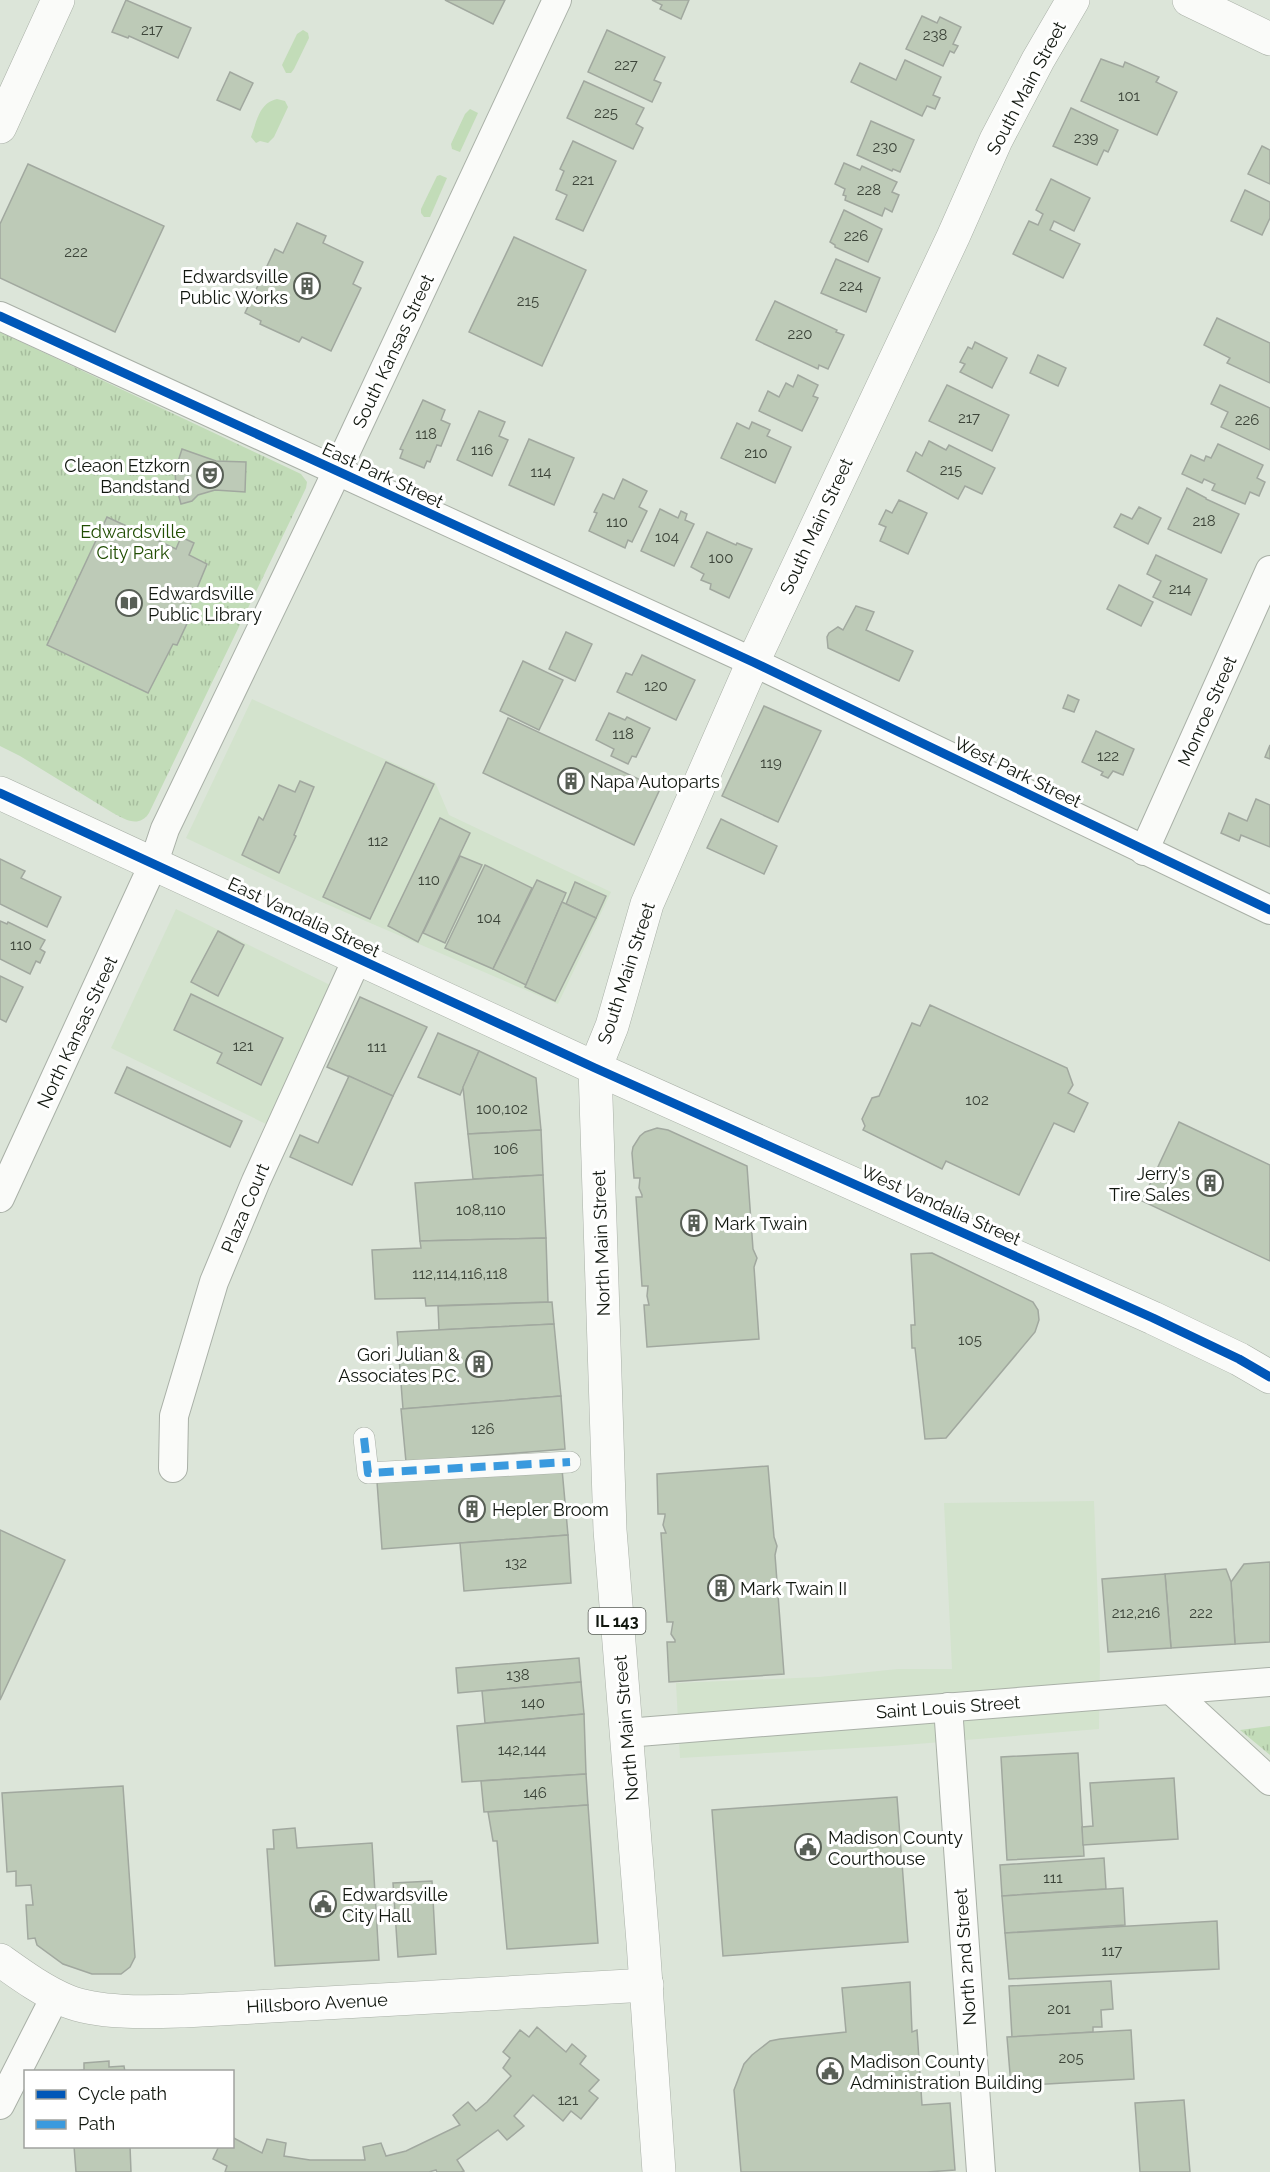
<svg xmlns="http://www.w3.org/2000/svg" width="1270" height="2172" font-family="Raleway,sans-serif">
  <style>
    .built { fill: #d3e3cd }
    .green { fill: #c2dcb8 }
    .park { fill: url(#park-tufts) }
    .building { fill: #bdcab7; stroke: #a1a89f; stroke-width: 1.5 }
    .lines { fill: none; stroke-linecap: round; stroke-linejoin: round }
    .pedestrian-casing { stroke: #a9b0a7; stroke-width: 22 }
    .minor-casing { stroke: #a9b0a7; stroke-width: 30 }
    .tertiary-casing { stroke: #a9b0a7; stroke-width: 34 }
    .secondary-casing { stroke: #a9b0a7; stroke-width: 34 }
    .primary-casing { stroke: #a9b0a7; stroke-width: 34 }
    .pedestrian { stroke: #fafbf9; stroke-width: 21 }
    .minor { stroke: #fafbf9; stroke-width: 28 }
    .tertiary { stroke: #fafbf9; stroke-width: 33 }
    .secondary { stroke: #fafbf9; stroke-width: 33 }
    .primary { stroke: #fafbf9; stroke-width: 33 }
    .quiet { stroke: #3a9ade; stroke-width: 8; stroke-dasharray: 15 8; stroke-linecap: butt }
    .cycleway-casing { stroke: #fff; stroke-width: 13 }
    .cycleway { stroke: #0057b8; stroke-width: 9 }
    .labels { text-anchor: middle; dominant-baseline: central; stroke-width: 6; stroke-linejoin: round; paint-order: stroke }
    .number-label { font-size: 15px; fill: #3c4439 }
    .shield { fill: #fff; stroke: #585d57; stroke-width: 1.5 }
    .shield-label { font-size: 16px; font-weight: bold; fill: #11170f }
    .street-label { font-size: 18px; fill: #11170f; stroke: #fff }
    .poi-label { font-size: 18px; fill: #11170f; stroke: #fff; text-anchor: start }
    .park-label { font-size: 18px; fill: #214d03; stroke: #fff }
  </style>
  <defs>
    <pattern id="park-tufts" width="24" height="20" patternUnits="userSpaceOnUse" patternTransform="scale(1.5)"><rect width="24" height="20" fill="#c2dcb8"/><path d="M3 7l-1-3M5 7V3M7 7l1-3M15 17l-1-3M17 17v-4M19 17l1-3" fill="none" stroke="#a6bc9d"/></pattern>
  </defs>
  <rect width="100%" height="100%" fill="#dce5d9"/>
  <g class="built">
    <path d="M252,699L435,782L449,815L611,892L558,1004L317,900L186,838Z"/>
    <path d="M176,909L330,985L268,1125L111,1048Z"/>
    <path d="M1094,1501L1100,1656L1099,1729L892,1746L680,1758L676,1683L819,1677L898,1669H952L944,1503Z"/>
  </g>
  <g class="green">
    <path d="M303,30L308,33L309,38L294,69L291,73H286L282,65L297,34Z"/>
    <path d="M277,99L285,101L288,107L274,137L268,143L260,141L256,143L251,137C257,121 259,103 277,99Z"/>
    <path d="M470,109L478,113L460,152L452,149L451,144L465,114Z"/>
    <path d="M440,175L447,178L430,217H424L421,213V209L437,176Z"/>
  </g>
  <g class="park">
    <path d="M0,332L301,474L307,482L306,488L149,813C139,828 126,820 113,813L20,756L0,746Z"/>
    <path d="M1270,1726V1755L1240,1730Z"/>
  </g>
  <g class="building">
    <path d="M126,0L191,28L178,58L129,36L128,38L112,32Z"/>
    <path d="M445,0H505L493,24Z"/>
    <path d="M652,0H689L681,19L660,9L662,5Z"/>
    <path d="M922,16L937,23L940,17L961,27L953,44L958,46L954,53L950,51L943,66L906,49Z"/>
    <path d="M607,30L665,57L654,80L661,83L652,102L588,72Z"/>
    <path d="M1101,59L1123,67L1125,62L1159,77L1156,82L1177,92L1157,135L1081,101Z"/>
    <path d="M905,60L941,77L933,95L940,98L935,109L927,106L922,116L851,82L860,63L896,80Z"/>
    <path d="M230,72L253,83L240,110L217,100Z"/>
    <path d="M584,81L644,108L636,124L643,128L633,149L567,118Z"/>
    <path d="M1071,108L1118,130L1108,152L1104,150L1097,165L1053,146Z"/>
    <path d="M871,121L914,140L900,172L893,169L892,171L857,155Z"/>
    <path d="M573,141L616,161L583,231L556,219L567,195L556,190L564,171L560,169Z"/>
    <path d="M1262,146L1270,150V184L1248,174Z"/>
    <path d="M844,163L860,170L862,166L897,182L892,192L899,195L892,212L885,208L882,216L845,200L846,196L843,195L845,189L835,184Z"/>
    <path d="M28,164L164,226L115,332L0,278V224Z"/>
    <path d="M1051,179L1090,198L1074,231L1054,221L1050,230L1080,244L1063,278L1013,254L1029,221L1038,225L1043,214L1036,210Z"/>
    <path d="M1245,190L1270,202V218L1262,235L1231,221Z"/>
    <path d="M844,210L882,229L868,262L835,247V245L830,242Z"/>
    <path d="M297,223L326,236L323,243L363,262L353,284L361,288L331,351L302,337L299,342L260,324L261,321L245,313L275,249L283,253Z"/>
    <path d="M514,237L586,270L542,366L469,332Z"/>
    <path d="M836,259L880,278L866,312L821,293Z"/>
    <path d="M775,301L837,330L836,332L844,335L828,369L819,365L818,369L756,340Z"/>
    <path d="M1217,318L1270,343V383L1227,363L1230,358L1204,345Z"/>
    <path d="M975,342L1007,358L992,388L960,372L965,364L960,362L968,347L972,349Z"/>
    <path d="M1038,355L1066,368L1058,386L1030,373Z"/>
    <path d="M798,375L818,385L813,396L818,398L802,431L759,411L768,391L779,397L786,383L793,387Z"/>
    <path d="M947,385L1009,415L992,451L929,421Z"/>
    <path d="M1220,385L1270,408V450L1221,427L1228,412L1211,404Z"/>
    <path d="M423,400L445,410L441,420L450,424L441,446L437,445L430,462L427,461L424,468L400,458L403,450L400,449Z"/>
    <path d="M479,411L505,422L499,436L508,440L492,476L457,460Z"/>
    <path d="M752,422L770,430L767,436L791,447L775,483L721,458L737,423L749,429Z"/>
    <path d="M529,439L574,458L554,505L509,485Z"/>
    <path d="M929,441L946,450L949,445L995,468L982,494L965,486L958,499L907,471L916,452L922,456Z"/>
    <path d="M1218,444L1263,465L1257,478L1265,482L1259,496L1250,492L1245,504L1212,490L1215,484L1204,479L1202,483L1182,474L1191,455L1204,461L1206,456L1211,458Z"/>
    <path d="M182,449L216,461L246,462L245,492L215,490L198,495L192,501L181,504L176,486L175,471Z"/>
    <path d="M623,479L647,491L639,507L647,511L632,542L628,540L625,548L589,531L597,513L594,512L603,494L614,499Z"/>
    <path d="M1187,488L1206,498V499L1239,514L1221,553L1168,529Z"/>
    <path d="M899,500L927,513L908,554L880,541L886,527L879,524L886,510L892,513Z"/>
    <path d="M1139,507L1161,518L1148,544L1114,527L1121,514L1132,519Z"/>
    <path d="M660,509L678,518L681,511L687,514L685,520L694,524L674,566L641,551Z"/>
    <path d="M107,517L176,549L181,537L194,543L189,555L207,564L186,615L190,617L177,645L173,644L148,693L47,645Z"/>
    <path d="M707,532L736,545L737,543L752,549L729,598L710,589L711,584L701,580L704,574L691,567Z"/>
    <path d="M1156,555L1207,579L1191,615L1153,597L1161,581L1147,574Z"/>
    <path d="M1119,585L1153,602L1141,626L1107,609Z"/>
    <path d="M856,606L874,612L866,630L913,651L899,681L828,648L827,637L829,633L838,627L843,630Z"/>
    <path d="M566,632L592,644L575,681L549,669Z"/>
    <path d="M642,655L695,680L676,720L617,692L626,673L632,675Z"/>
    <path d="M523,661L563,680L539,730L500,711Z"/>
    <path d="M1068,695L1079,700L1074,712L1063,708Z"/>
    <path d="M764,706L821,731L778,822L722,796Z"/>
    <path d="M609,713L625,720L627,717L650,728L636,757L632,756L628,764L611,756L614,749L596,740Z"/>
    <path d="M508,718L660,789L634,845L483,773Z"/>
    <path d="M1096,731L1134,749L1123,775L1113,771L1108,778L1101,775L1103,772L1082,762Z"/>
    <path d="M1270,745V759L1265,757Z"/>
    <path d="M386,762L434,784L370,919L323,897Z"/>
    <path d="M300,781L314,787L294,835L296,836L279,873L242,855L259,817L263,820L279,785L295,792Z"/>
    <path d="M1256,799L1270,805V847L1241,835L1239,841L1221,833L1229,813L1247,821Z"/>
    <path d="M440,818L470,833L418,942L388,926Z"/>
    <path d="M721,819L777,846L764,874L707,848Z"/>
    <path d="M460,856L482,865L445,943L423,933Z"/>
    <path d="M0,859L25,871L21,878L61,897L47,927L0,904Z"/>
    <path d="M485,865L532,888L493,969L445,948Z"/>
    <path d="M537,880L566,893L526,985L493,969Z"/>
    <path d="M575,882L606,896L596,918L566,904Z"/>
    <path d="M562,902L596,918L555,1001L525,987Z"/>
    <path d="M0,921L7,924L8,922L45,940L40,949L45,952L40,963L36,961L30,974L0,959Z"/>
    <path d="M218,931L244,945L218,996L191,982Z"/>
    <path d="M0,976L23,987L6,1022L0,1019Z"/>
    <path d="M191,994L283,1038L261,1085L217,1063L222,1053L174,1030Z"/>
    <path d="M360,997L427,1027L393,1096L327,1067Z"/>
    <path d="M930,1005L1067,1068L1073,1085L1068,1093L1088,1103L1074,1132L1054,1123L1019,1195L946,1161L942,1169L863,1130L865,1126L862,1119L872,1098L879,1096L912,1023L920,1026Z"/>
    <path d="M438,1033L479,1051L460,1095L418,1077Z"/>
    <path d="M479,1051L536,1078L541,1130L468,1134L463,1087Z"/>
    <path d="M127,1067L242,1121L230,1147L115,1093Z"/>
    <path d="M349,1076L393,1096L352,1185L290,1157L300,1135L318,1143Z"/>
    <path d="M1179,1122L1270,1165V1261L1142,1201Z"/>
    <path d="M657,1128L668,1130L747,1166L753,1249L757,1258L754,1267L759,1339L647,1347L644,1305H649L647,1296L648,1286H642L636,1197H642V1195L639,1188L640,1178H634L632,1153L633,1147L640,1136L645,1132Z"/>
    <path d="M541,1130L543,1175L473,1179L468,1134Z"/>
    <path d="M543,1175L546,1238L420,1241L415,1183Z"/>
    <path d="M546,1238L548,1302L426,1306L425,1298L375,1299L372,1250L421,1248L420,1241Z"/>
    <path d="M932,1253L1033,1302L1038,1310L1039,1320L1035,1332L946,1438L925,1439L915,1348H912L911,1325H915L911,1254Z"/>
    <path d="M552,1302L554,1324L439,1330L438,1306Z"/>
    <path d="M554,1324L561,1396L403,1409L397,1332Z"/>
    <path d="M561,1396L565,1449L406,1462L401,1409Z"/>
    <path d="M768,1466L774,1537L777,1546L775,1555L784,1674L669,1682L667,1642H675V1640L671,1634L673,1622H667L661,1533H666L663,1525L665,1516V1514H658L657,1474Z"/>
    <path d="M562,1469L568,1535L382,1549L377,1482Z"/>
    <path d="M0,1530L65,1560L0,1700Z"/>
    <path d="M568,1535L571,1583L464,1591L460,1543Z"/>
    <path d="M1270,1562V1642L1235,1644L1231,1582L1244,1564Z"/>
    <path d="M1226,1569L1231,1582L1235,1644L1171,1648L1165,1574Z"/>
    <path d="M1165,1574L1171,1648L1108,1652L1102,1579Z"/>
    <path d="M579,1658L581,1682L458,1693L456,1668Z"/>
    <path d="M581,1682L584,1714L485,1723L482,1691Z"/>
    <path d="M584,1714L586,1774L462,1782L457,1726Z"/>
    <path d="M1078,1753L1084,1856L1007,1860L1001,1757Z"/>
    <path d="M586,1774L588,1805L484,1812L481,1781Z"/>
    <path d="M1174,1778L1178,1839L1083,1845L1082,1827L1093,1826L1090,1783Z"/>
    <path d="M123,1786L135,1957L130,1967L121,1974H92L63,1964L37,1945L35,1938L28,1939L26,1905H33L31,1885L16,1886V1871L7,1872L2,1793Z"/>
    <path d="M897,1797L908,1942L723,1956L712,1810Z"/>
    <path d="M588,1805L598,1943L507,1949L497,1841H493L488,1812Z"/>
    <path d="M295,1828L297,1848L372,1843L379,1960L275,1966L267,1849H274L273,1830Z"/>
    <path d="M1104,1858L1106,1889L1002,1896L1000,1865Z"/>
    <path d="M432,1881L436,1954L398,1957L393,1883Z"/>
    <path d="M1123,1888L1125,1925L1005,1933L1002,1896Z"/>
    <path d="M1217,1921L1219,1969L1009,1979L1005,1933Z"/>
    <path d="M1111,1981L1113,2009L1101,2010L1102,2027H1093V2032L1012,2037L1009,1986Z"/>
    <path d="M910,1982L912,2032L917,2030L922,2105L950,2103L955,2170L927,2172H741L734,2090L744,2064L752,2055L770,2041L780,2039L846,2032L842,1988Z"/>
    <path d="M537,2027L566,2052L572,2044L586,2056L580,2064L599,2080L589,2091L598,2098L581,2119L571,2111L563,2121L533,2095L514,2116L524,2126L507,2140L498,2130L457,2160L464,2171L461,2172H437L436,2170L429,2172H225L227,2166L213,2159L219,2146H232V2137L262,2153L267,2139L286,2143L284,2156L310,2160H365L363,2147L381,2143L386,2156L406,2151L460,2125L453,2115L468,2102L476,2111L487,2102L511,2076L503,2068L510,2058L503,2052L520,2030L529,2037Z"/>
    <path d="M1131,2030L1134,2079L1011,2086L1007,2037Z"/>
    <path d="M109,2061V2067L124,2066L125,2072H69L84,2070V2063Z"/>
    <path d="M1184,2100L1190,2172H1140L1135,2103Z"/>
    <path d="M74,2146H130L131,2172H76Z"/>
  </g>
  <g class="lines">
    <defs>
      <path id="pedestrian" d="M364,1438L368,1473L570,1462"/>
      <g id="minor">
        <path d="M0,316L753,662L1270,910"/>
        <path d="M1144,851L1270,570"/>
        <path d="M0,1198L153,865L165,829L329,488L557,0"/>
        <path d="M173,1468L174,1416L214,1282L256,1181L357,959"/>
        <path d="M1171,1690L1270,1781"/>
        <path d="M948,1707L981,2172"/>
        <path d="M626,1733L1270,1682"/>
        <path d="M0,2105L56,1995"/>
      </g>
      <g id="tertiary">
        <path d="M1189,0L1270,39"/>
        <path d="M0,1960C21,1975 43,1991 67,2001C99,2014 149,2012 184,2011L647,1985"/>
      </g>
      <g id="secondary">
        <path d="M0,127L58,0"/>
        <path d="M595,1068L612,1026L647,904L753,662L953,237L996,140L1038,60L1073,0"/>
      </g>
      <g id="primary">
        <path d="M0,793L595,1068L1153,1318L1239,1359L1270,1377"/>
        <path d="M595,1068L610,1530L643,1942L659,2172"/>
      </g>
    </defs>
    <use href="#pedestrian" class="pedestrian-casing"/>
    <use href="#minor" class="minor-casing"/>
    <use href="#tertiary" class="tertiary-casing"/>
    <use href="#secondary" class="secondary-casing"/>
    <use href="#primary" class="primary-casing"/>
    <use href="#pedestrian" class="pedestrian"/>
    <use href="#minor" class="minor"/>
    <use href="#tertiary" class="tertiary"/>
    <use href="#secondary" class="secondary"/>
    <use href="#primary" class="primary"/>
    <path class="quiet" d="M364,1438L368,1473L570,1462"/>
    <defs>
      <g id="cycleway">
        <path d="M0,316L753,662L1270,910"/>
        <path d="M0,793L595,1068L1153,1318L1239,1359L1270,1377"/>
      </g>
    </defs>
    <use href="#cycleway" class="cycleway-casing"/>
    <use href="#cycleway" class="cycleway"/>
  </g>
  <defs>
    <symbol id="building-ring" viewBox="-11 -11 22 22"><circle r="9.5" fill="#fff" stroke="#585f56" stroke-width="1.5"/><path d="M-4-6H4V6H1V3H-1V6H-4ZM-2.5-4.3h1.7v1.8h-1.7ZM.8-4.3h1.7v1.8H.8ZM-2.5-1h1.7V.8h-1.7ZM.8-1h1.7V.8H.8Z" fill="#585f56"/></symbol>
    <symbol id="theatre-ring" viewBox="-11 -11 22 22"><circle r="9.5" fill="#fff" stroke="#585f56" stroke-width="1.5"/><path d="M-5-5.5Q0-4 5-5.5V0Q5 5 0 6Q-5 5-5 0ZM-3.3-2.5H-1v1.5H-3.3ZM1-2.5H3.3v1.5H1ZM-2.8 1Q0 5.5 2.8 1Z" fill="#585f56"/></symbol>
    <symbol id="library-ring" viewBox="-11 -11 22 22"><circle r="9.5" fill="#fff" stroke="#585f56" stroke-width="1.5"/><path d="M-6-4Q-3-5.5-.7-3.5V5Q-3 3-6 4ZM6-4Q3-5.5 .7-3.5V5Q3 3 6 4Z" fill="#585f56"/></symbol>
    <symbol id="civic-ring" viewBox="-11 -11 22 22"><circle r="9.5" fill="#fff" stroke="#585f56" stroke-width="1.5"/><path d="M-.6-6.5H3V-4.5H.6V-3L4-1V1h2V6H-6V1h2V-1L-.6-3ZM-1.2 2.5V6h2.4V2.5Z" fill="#585f56"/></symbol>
  </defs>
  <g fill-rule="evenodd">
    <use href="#building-ring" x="292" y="271" width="30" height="30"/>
    <use href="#theatre-ring" x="195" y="460" width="30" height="30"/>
    <use href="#library-ring" x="114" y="588" width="30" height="30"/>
    <use href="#building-ring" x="556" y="766" width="30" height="30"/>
    <use href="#building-ring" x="1195" y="1168" width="30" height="30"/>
    <use href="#building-ring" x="679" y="1208" width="30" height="30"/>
    <use href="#building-ring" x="464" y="1349" width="30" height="30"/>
    <use href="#building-ring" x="457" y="1494" width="30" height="30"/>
    <use href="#building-ring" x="706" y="1573" width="30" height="30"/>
    <use href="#civic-ring" x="793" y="1832" width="30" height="30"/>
    <use href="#civic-ring" x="308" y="1889" width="30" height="30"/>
    <use href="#civic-ring" x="815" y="2056" width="30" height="30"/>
  </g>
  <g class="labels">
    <g class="number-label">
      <text x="152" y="30">217</text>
      <text x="935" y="35">238</text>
      <text x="626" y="65">227</text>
      <text x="1129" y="96">101</text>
      <text x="606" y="113">225</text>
      <text x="1086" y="138">239</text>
      <text x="885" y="147">230</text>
      <text x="583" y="180">221</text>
      <text x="869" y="190">228</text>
      <text x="856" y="236">226</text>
      <text x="76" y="252">222</text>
      <text x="851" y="286">224</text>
      <text x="528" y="301">215</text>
      <text x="800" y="334">220</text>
      <text x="969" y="418">217</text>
      <text x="1247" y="420">226</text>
      <text x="426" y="434">118</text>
      <text x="482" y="450">116</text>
      <text x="756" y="453">210</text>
      <text x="951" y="470">215</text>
      <text x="541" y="472">114</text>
      <text x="1204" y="521">218</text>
      <text x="617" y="522">110</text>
      <text x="667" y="537">104</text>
      <text x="721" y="558">100</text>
      <text x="1180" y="589">214</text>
      <text x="656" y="686">120</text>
      <text x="623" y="734">118</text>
      <text x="1108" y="756">122</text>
      <text x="771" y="763">119</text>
      <text x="378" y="841">112</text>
      <text x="429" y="880">110</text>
      <text x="489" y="918">104</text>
      <text x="21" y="945">110</text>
      <text x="243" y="1046">121</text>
      <text x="377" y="1047">111</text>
      <text x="977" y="1100">102</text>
      <text x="502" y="1109">100,102</text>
      <text x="506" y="1149">106</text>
      <text x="481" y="1210">108,110</text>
      <text x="460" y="1274">112,114,116,118</text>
      <text x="970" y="1340">105</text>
      <text x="483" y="1429">126</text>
      <text x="516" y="1563">132</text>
      <text x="1136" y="1613">212,216</text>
      <text x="1201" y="1613">222</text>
      <text x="518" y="1675">138</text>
      <text x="533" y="1703">140</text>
      <text x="522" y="1750">142,144</text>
      <text x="535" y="1793">146</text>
      <text x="1053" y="1878">111</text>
      <text x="1112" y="1951">117</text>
      <text x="1059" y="2009">201</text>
      <text x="1071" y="2058">205</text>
      <text x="568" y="2100">121</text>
    </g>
    <rect class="shield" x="588.5" y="1608" width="57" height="26" rx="4.5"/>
    <g class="shield-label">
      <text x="617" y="1621">IL 143</text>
    </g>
    <g class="street-label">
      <text transform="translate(1026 88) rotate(-62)">South Main Street</text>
      <text transform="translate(393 351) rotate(-65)">South Kansas Street</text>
      <text transform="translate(383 475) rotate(25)">East Park Street</text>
      <text transform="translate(816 526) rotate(-65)">South Main Street</text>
      <text transform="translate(1207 711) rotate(-66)">Monroe Street</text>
      <text transform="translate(1018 772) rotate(26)">West Park Street</text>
      <text transform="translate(304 917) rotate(25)">East Vandalia Street</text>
      <text transform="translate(626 973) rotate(-72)">South Main Street</text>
      <text transform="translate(77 1032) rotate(-65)">North Kansas Street</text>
      <text transform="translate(941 1205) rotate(24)">West Vandalia Street</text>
      <text transform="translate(245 1208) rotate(-67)">Plaza Court</text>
      <text transform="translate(601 1243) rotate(-92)">North Main Street</text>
      <text transform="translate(948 1707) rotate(-4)">Saint Louis Street</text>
      <text transform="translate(626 1728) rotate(-95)">North Main Street</text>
      <text transform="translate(965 1957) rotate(-94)">North 2nd Street</text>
      <text transform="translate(317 2003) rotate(-3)">Hillsboro Avenue</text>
    </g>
    <g class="poi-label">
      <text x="288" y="276" text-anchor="end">Edwardsville<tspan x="288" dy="21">Public Works</tspan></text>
      <text x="190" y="465" text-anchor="end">Cleaon Etzkorn<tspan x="190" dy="21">Bandstand</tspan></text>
      <text x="148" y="593">Edwardsville<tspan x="148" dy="21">Public Library</tspan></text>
      <text x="590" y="781">Napa Autoparts</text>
      <text x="1190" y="1173" text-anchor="end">Jerry's<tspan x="1190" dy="21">Tire Sales</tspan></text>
      <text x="714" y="1223">Mark Twain</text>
      <text x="460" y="1354" text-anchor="end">Gori Julian &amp;<tspan x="460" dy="21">Associates P.C.</tspan></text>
      <text x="492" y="1509">Hepler Broom</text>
      <text x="740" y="1588">Mark Twain II</text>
      <text x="828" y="1837">Madison County<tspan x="828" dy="21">Courthouse</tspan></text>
      <text x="342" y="1894">Edwardsville<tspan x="342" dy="21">City Hall</tspan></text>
      <text x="850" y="2061">Madison County<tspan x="850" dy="21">Administration Building</tspan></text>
    </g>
    <g class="park-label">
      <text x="133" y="531">Edwardsville<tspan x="133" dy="21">City Park</tspan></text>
    </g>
  </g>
  <rect x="24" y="2070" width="210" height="78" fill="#ffffff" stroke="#a0a29f" stroke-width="1.5"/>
  <rect x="36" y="2090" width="30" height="9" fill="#0057b8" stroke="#a0a29f" stroke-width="1.5"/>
  <text x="78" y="2100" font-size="18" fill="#11170f">Cycle path</text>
  <rect x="36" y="2120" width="30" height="9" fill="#3a9ade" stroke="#a0a29f" stroke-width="1.5"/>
  <text x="78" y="2130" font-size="18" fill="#11170f">Path</text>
</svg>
